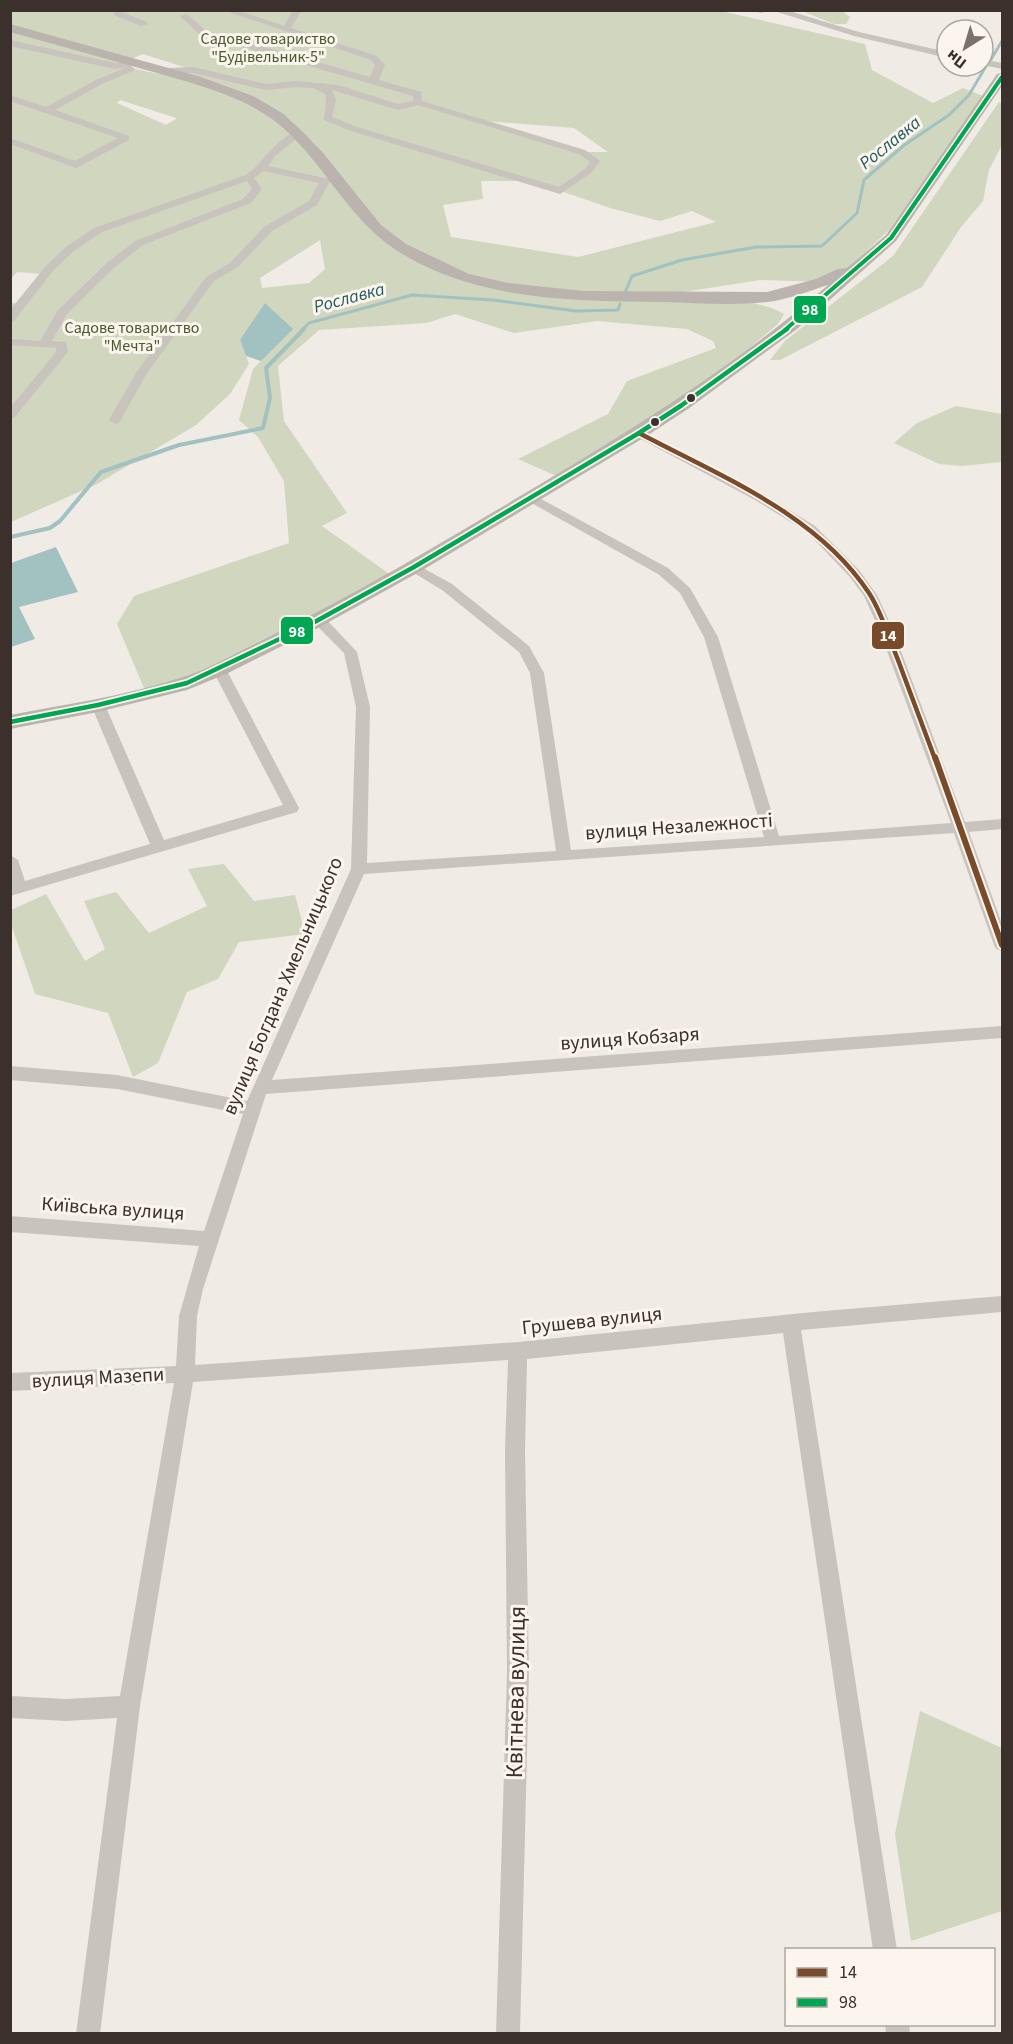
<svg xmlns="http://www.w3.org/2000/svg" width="1013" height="2044" font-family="'Source Sans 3',sans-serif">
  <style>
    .green { fill: #d1d6bf; fill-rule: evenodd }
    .water { fill: #a1c2c1 }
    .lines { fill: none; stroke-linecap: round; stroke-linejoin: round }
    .stream-far1 { stroke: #a1c2c1; stroke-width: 3 }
    .stream { stroke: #a1c2c1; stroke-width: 4 }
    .street { fill: #c9c3be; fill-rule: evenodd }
    .secondary { fill: #bab3ae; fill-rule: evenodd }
    .bus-1-far1-casing { stroke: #fbf5ee; stroke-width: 8 }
    .bus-1-casing { stroke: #fbf5ee; stroke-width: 10 }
    .bus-2-far1-casing { stroke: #fbf5ee; stroke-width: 7 }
    .bus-2-casing { stroke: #fbf5ee; stroke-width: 8 }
    .bus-1-far1 { stroke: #7a4b2a; stroke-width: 4.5 }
    .bus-1 { stroke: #7a4b2a; stroke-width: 6 }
    .bus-2-far1 { stroke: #00a651; stroke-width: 4 }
    .bus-2 { stroke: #00a651; stroke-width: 4.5 }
    .bus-dot { fill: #3b302b; stroke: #fbf5ee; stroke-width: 2 }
    .labels { text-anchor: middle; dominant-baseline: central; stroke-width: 6; stroke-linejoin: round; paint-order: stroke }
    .far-park-label { font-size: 16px; fill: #4a5a2e; stroke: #fbf5ee }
    .far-water-label { font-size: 18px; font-style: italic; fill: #1f5a5e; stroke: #fbf5ee }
    .street-label { font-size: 20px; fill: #3b302b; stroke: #fbf5ee }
    .near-street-label { font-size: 24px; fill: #3b302b; stroke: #fbf5ee }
    .line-badge { stroke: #fbf5ee; stroke-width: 2 }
    .badge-label { font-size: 16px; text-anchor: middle; font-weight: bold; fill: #fff }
  </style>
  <rect width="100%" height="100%" fill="#f0ebe5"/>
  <g class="green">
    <path d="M11,11H721L865,44L872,70L933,103L963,88L983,96L889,230L846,270L822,282L760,280L645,298C681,298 754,295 784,314L778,324L682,405L563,479L518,459L608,414L627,381L716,348L713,341L687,329L597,321L514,333L455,314L426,323L319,330L278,366L284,421L347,513L322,526L395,578L272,643L146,693L117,624L134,596L289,543L284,481L258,437L239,420L253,369L292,329L240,340L249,364L230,394L196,425L97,484L11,522V303L20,304L43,274L17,272L11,279ZM143,54L190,69L166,71L159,74L117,65ZM120,100L176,118V119L166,125L117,103ZM485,121L574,128L608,152H582ZM481,181H532L610,208L660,221L692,211L716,222L578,257L451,237L443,205L483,199ZM320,240L325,269L309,283L262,288L260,278Z"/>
    <path d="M802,11H842L850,17L846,24H834Z"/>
    <path d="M999,102L1002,103V145L989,170L983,201L961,227L922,287L780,360H770L785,341L893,256Z"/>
    <path d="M956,406L1002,414V462L961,466L939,464L894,443L917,423Z"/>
    <path d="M224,864L254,901L295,895L305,934L239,942L218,979L187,992L158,1063L133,1077L108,1013L35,994L11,924V910L46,894L85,961L105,949L84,901L116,892L149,933L207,906L188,869Z"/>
    <path d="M920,1711L1002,1748V1911L911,1941L895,1834Z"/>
  </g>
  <g class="water">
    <path d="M265,303L293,329L261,361L246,356L240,340Z"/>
    <path d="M56,547L78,592L19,607L35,639L11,647V563Z"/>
  </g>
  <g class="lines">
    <g class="stream-far1">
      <path d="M990,61L1002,41"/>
      <path d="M624,295L632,276L682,260L756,247L822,246L857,213L864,180L903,146L949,115L969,95L986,66"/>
      <path d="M302,330L309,323L412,295L493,300L576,311L618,310L620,304"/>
    </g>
    <path class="stream" d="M10,537L50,528L60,521L101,472L179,445L263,428L270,398L266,368L304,329"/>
    <g class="street">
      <path d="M117,10L147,22L148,24L141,26L114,15V11Z"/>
      <path d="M223,10H237L284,26L293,10H302L291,28L377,56L385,65L379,80L421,92L422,101L585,150L600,161L591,173L560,194L351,131L324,120L326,100L325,94L313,88L296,87L266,90L193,73H163V69L166,68L193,67L266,84L296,81L338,85L398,104L413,101V96L199,34L180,16L187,14L205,30L370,77L375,65L371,60ZM332,90L398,110L418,105L579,154L590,162L585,169L559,187L357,127L332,117L336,100Z"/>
      <path d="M744,10H766L762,13Z"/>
      <path d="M771,10H786L859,32L947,52V58L854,36Z"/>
      <path d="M10,40L115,63L139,61V65L131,66L135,69L133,71L102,84L55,110L129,136V140L76,168L10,144V138L75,161L118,138L10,101V95L46,107L96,80L127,67L115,69L10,46Z"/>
      <path d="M983,59L1002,63V69L983,65Z"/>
      <path d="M297,131L300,132V136L275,156L268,166L325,178L335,176L340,179L329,183L317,205L272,231L238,267L214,281L147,373L119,423L115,424L109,420L136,373L206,277L230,263L264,227L309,201L319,183L264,171L254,178L262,189L251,203L143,245L116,266L67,314L52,341L66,342L68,352L14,418L10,419V408L56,352V348L10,345V339L40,341L58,310L108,262L135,241L243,199L252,189L247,181L102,232L74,251L53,271L14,321L10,322V310L45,267L67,246L94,228L246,175C264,162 275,139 297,131Z"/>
      <path d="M639,429L763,494L815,526L859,570L877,595L892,627L965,822L1002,819V829L969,832L1002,924V951L996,949L994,945L954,833L364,874L272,1080L1002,1026V1038L266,1094L203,1289L197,1316L195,1365L518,1342L813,1312L1002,1296V1312L801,1330L897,1950H873L783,1333L527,1359L525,1451L529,1673L520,2034H496L507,1673L505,1451L508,1360L193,1382L140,1706L100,2034H76L117,1718L66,1721L10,1718V1696L66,1699L120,1696L174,1383L10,1391V1373L176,1366L179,1316L199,1246L10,1232V1216L204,1231L243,1114L117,1089L10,1080V1066L117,1075L247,1101L351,869L356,707L344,653L314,623L312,620L314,617H324L357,652L370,707L367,863L556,851L530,673L519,652L442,590L409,570L408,567L414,563L452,584L529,646L544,673L571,850L764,837L704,637L680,593L658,574L528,501L526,498L528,495L532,494L668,568L690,588L718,637L779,836L951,823L878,627L864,596L849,576L807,532L755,500L635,436L633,433Z"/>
      <path d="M219,665L226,669L299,808L297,812L10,896V855L18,860L25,881L150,844L91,705L93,702H103L105,705L164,840L283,805L212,669Z"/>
      <path d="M885,2024H909L910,2034H886Z"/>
    </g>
    <path class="secondary" d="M10,24L201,77L253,96L282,113L302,131L324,154L381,225L406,244L469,274L508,283L584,291L767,292L816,279L838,269L847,268L886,235L997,74L1002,73V86L896,241L797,329L688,409L645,437L421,571L318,628L226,674L187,690L98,712L10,729V715C67,704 125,696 180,678C207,670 232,655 257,643C323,610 387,575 451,537C581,460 714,385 828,285C809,291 787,300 767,302C733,306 697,303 663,302C573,301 475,301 396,250C345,217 321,155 272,119C236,93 188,82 146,70C101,57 56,45 10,32Z"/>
    <defs>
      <path id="bus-1-far1" d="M639,433C720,476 817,514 869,593C882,613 889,638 898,660C910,693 923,726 935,759"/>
      <path id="bus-1" d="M935,757L1002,945"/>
      <path id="bus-2-far1" d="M785,330L891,238L1002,77"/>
      <path id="bus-2" d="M10,722L98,705L187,683L311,624L414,567L639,433L682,405L787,329"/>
    </defs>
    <use href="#bus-1-far1" class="bus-1-far1-casing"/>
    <use href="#bus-1" class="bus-1-casing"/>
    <use href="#bus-2-far1" class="bus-2-far1-casing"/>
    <use href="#bus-2" class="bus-2-casing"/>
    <use href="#bus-1-far1" class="bus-1-far1"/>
    <use href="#bus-1" class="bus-1"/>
    <use href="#bus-2-far1" class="bus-2-far1"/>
    <use href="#bus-2" class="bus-2"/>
  </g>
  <g class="bus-dot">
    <circle cx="691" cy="398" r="5"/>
    <circle cx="655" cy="422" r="5"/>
  </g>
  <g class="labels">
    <g class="far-park-label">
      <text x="268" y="39">Садове товариство<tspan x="268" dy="18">"Будівельник-5"</tspan></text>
      <text x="132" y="328">Садове товариство<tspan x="132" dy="18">"Мечта"</tspan></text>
    </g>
    <g class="far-water-label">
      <text transform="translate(890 143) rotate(-39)">Рославка</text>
      <text transform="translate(349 298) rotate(-15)">Рославка</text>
    </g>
    <g class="street-label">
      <text transform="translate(679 827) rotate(-4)">вулиця Незалежності</text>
      <text transform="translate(283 986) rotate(-67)">вулиця Богдана Хмельницького</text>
      <text transform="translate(630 1039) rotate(-4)">вулиця Кобзаря</text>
      <text transform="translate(113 1209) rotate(4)">Київська вулиця</text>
      <text transform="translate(592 1321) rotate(-6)">Грушева вулиця</text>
      <text transform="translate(98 1378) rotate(-3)">вулиця Мазепи</text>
    </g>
    <g class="near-street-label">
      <text transform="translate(516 1692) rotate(-89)">Квітнева вулиця</text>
    </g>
  </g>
  <g class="line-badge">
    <rect x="793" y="295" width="34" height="29" rx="6" fill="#00a651"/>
    <rect x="280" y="616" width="34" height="29" rx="6" fill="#00a651"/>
    <rect x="871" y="621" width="34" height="29" rx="6" fill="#7a4b2a"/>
  </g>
  <g class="badge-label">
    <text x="810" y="315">98</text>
    <text x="297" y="637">98</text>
    <text x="888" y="641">14</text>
  </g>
  <rect width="1013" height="2044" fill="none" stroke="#3b302b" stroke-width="24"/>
  <rect x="785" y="1948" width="210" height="78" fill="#fbf5ee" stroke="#aea6a0" stroke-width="1.5"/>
  <rect x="797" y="1968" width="30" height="9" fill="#7a4b2a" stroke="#aea6a0" stroke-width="1.5"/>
  <text x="839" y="1978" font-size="18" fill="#3b302b">14</text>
  <rect x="797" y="1998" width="30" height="9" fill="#00a651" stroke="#aea6a0" stroke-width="1.5"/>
  <text x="839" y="2008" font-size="18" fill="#3b302b">98</text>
  <g transform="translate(965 48) rotate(217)"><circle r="28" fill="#fbf5ee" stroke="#aea6a0" stroke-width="1.5"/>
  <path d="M0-4.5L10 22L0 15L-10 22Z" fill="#7a716c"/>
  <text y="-9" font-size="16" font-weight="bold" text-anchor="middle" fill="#3b302b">Пн</text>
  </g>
</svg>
